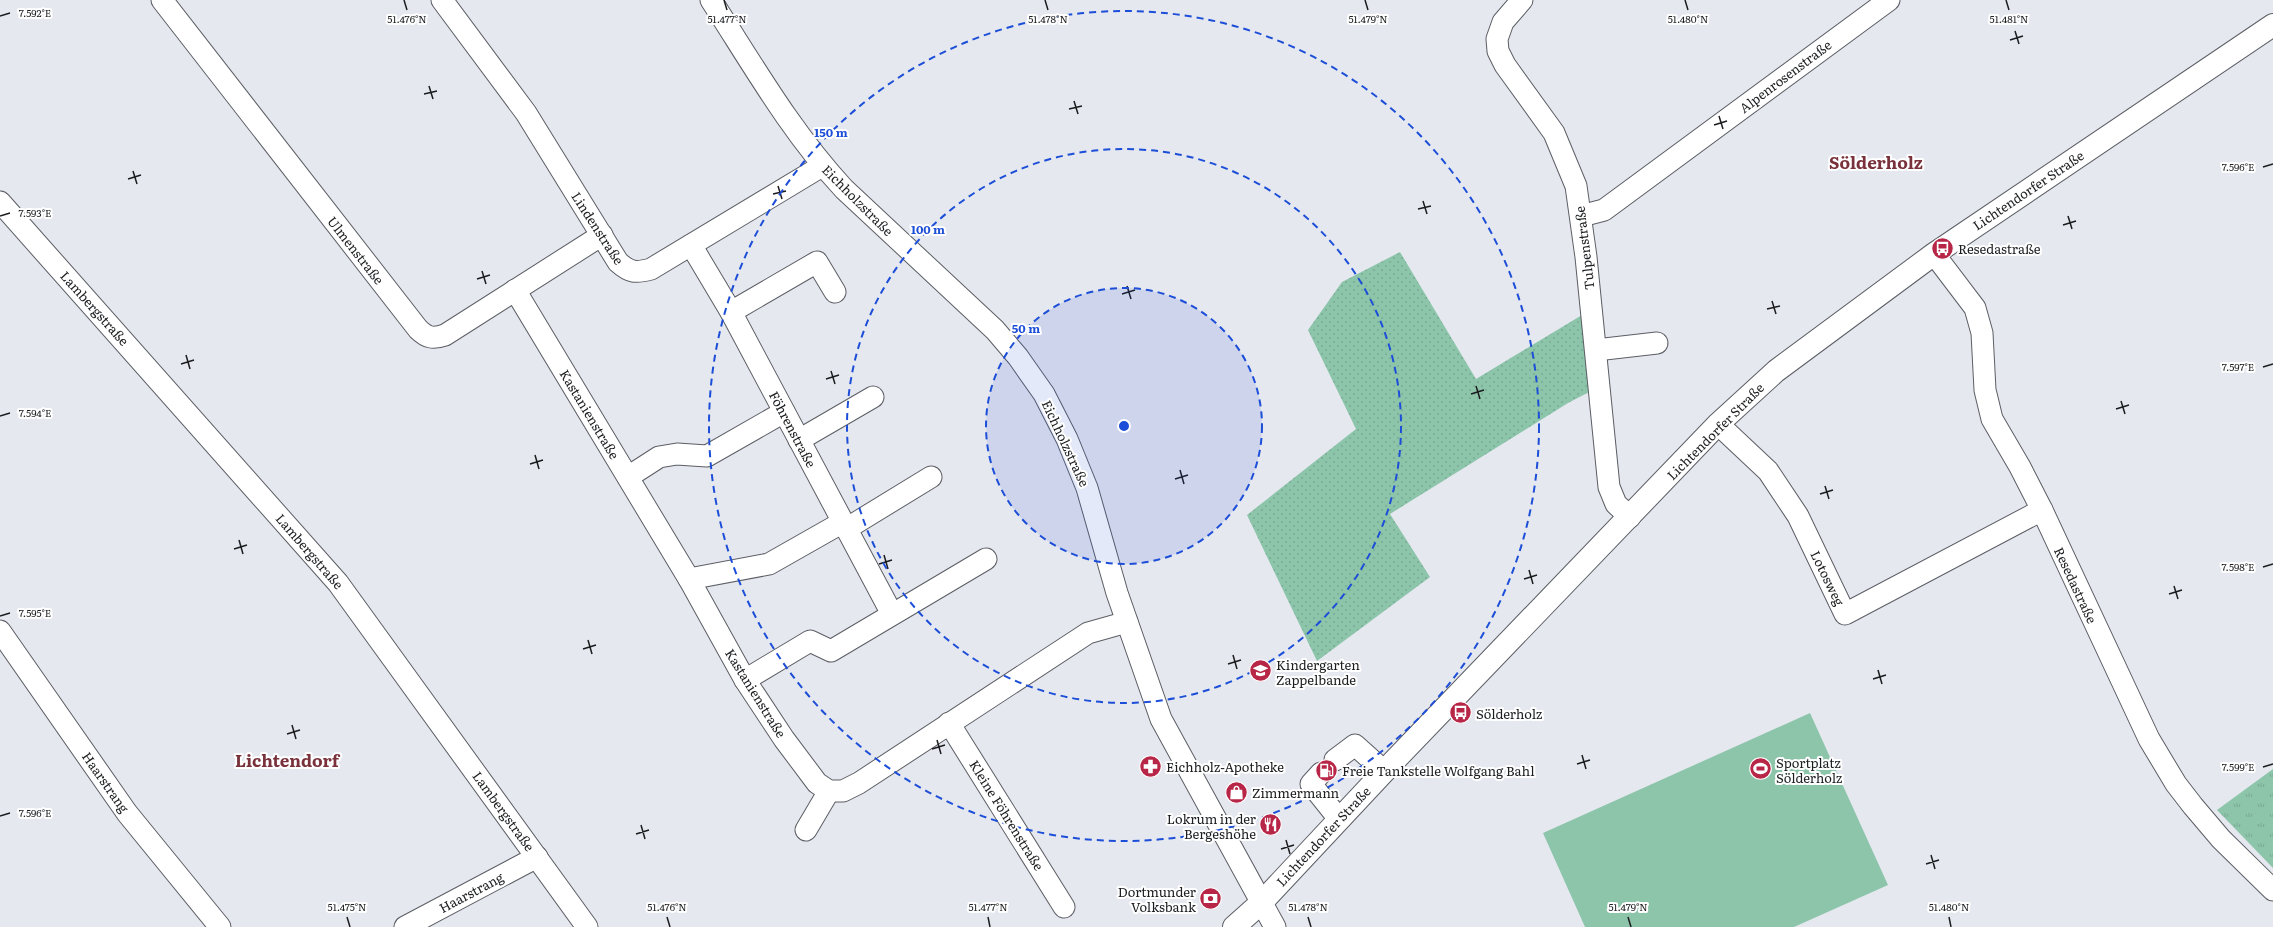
<svg xmlns="http://www.w3.org/2000/svg" width="2273" height="927" font-family="Literata,serif">
  <style>
    .grass { fill: url(#grass-dots) }
    .park { fill: url(#park-tufts) }
    .pitch { fill: #8dc5ab }
    .lines { fill: none; stroke-linecap: round; stroke-linejoin: round }
    .minor-casing { stroke: #5b5e64; stroke-width: 23 }
    .major-casing { stroke: #5b5e64; stroke-width: 24 }
    .minor { stroke: #fff; stroke-width: 21 }
    .major { stroke: #fff; stroke-width: 22 }
    .ticks { fill: none; stroke: #1c1d1f; stroke-width: 1.5 }
    .ring { fill: none; stroke: #1d4ed8; stroke-width: 2; stroke-dasharray: 7 5 }
    .labels { text-anchor: middle; dominant-baseline: central; stroke-width: 4; stroke-linejoin: round; paint-order: stroke }
    .street-label { font-size: 13px; fill: #1c1d1f; stroke: #fff }
    .poi-label { font-size: 13px; fill: #1c1d1f; stroke: #fff; text-anchor: start }
    .district-label { font-size: 17px; font-weight: bold; fill: #79323b; stroke: #fff }
    .ticks-label { font-size: 10px; text-anchor: middle; fill: #1c1d1f; stroke: #fff; stroke-width: 4; stroke-linejoin: round; paint-order: stroke }
    .centre { fill: #1d4ed8; stroke: #fff; stroke-width: 2 }
    .ring-label { font-size: 12px; text-anchor: middle; font-weight: bold; fill: #1d4ed8; stroke: #fff; stroke-width: 4; stroke-linejoin: round; paint-order: stroke }
  </style>
  <defs>
    <pattern id="grass-dots" width="8" height="8" patternUnits="userSpaceOnUse"><rect width="8" height="8" fill="#8dc5ab"/><path d="M2 2h.1M6 6h.1" fill="none" stroke="#79a993" stroke-width="1.8" stroke-linecap="round"/></pattern>
    <pattern id="park-tufts" width="24" height="20" patternUnits="userSpaceOnUse"><rect width="24" height="20" fill="#8dc5ab"/><path d="M3 7l-1-3M5 7V3M7 7l1-3M15 17l-1-3M17 17v-4M19 17l1-3" fill="none" stroke="#79a993"/></pattern>
  </defs>
  <rect width="100%" height="100%" fill="#e5e8ef"/>
  <path class="grass" d="M1400,252L1476,379L1587,312L1593,390L1568,403L1390,514L1430,577L1317,661L1247,515L1356,429L1308,330L1342,282Z"/>
  <path class="park" d="M2273,769V868L2217,810Z"/>
  <path class="pitch" d="M1810,713L1888,885L1794,927H1585L1543,833Z"/>
  <g class="lines">
    <defs>
      <g id="minor">
        <path d="M162,0L418,329C427,338 433,339 445,335L602,235"/>
        <path d="M442,0L526,113L618,262C630,273 636,273 651,269L822,166"/>
        <path d="M711,0C753,65 791,132 844,189L995,330L1018,357L1044,394L1067,439L1087,488L1117,593L1161,719L1275,927"/>
        <path d="M1522,0L1503,22L1497,39L1498,51L1505,65L1554,133L1576,186L1586,257L1609,487L1616,504L1630,517"/>
        <path d="M0,202L338,583L587,927"/>
        <path d="M1581,216L1604,210L1889,0"/>
        <path d="M691,245L731,312L892,614"/>
        <path d="M1934,254L1975,308L1982,333L1985,390L1992,419L2020,467L2042,510L2149,739L2176,784L2193,806L2221,839L2273,890"/>
        <path d="M515,290L689,579L745,680L784,739L817,783L829,791H843L859,783L1088,633L1127,622"/>
        <path d="M731,312L817,262L835,292"/>
        <path d="M1596,350L1657,343"/>
        <path d="M1718,424L1768,471L1798,516L1845,614L2042,510"/>
        <path d="M799,440L873,397"/>
        <path d="M628,477L659,457L677,454L707,456L784,412"/>
        <path d="M846,529L931,477"/>
        <path d="M689,579L769,564L843,522"/>
        <path d="M0,631L127,813L220,927"/>
        <path d="M745,680L810,641L831,651L986,559"/>
        <path d="M949,723L1064,907"/>
        <path d="M1335,760L1355,745L1384,771"/>
        <path d="M1321,773L1311,784L1339,819"/>
        <path d="M806,830L829,791"/>
        <path d="M405,927L537,857"/>
      </g>
      <path id="major" d="M1234,927L1262,902L1393,762L1718,424L1776,371L1934,254L2273,25"/>
    </defs>
    <use href="#minor" class="minor-casing"/>
    <use href="#major" class="major-casing"/>
    <use href="#minor" class="minor"/>
    <use href="#major" class="major"/>
  </g>
  <path class="ticks" d="M404,0L407,10M724,0L727,10M1045,0L1048,10M1365,0L1368,10M1685,0L1688,10M2006,0L2009,10M0,16L10,13M2015,31L2019,44M2010,40L2023,36M429,86L433,99M424,94L437,91M1074,101L1078,114M1069,109L1082,106M1719,116L1723,129M1714,125L1727,121M2263,167L2273,164M133,171L137,184M128,179L141,175M778,186L782,199M773,194L786,191M1423,201L1427,214M1418,209L1431,206M0,216L10,213M2068,216L2072,229M2063,225L2076,221M482,271L486,284M477,279L490,275M1127,286L1131,299M1122,294L1135,290M1772,301L1776,314M1767,309L1780,306M186,355L190,369M181,364L194,360M2263,367L2273,364M831,371L835,384M826,379L839,375M1476,386L1480,399M1471,394L1484,390M2121,401L2125,414M2116,409L2129,405M0,416L10,413M535,455L539,469M530,464L543,460M1180,470L1184,484M1175,479L1188,475M1825,486L1829,499M1820,494L1833,490M239,540L243,554M234,549L247,545M884,555L888,569M879,564L892,560M2263,567L2273,564M1529,570L1533,584M1524,579L1537,575M2174,586L2178,599M2169,594L2182,590M0,616L10,613M588,640L592,654M583,649L596,645M1233,655L1237,669M1228,664L1241,660M1878,670L1882,684M1873,679L1886,675M292,725L296,739M287,734L300,730M937,740L941,754M932,749L945,745M1582,755L1586,769M1577,764L1590,760M2263,767L2273,764M0,816L10,813M641,825L645,839M636,834L649,830M1286,840L1290,854M1281,849L1294,845M1931,855L1935,869M1926,864L1939,860M347,917L350,927M667,917L670,927M988,917L990,927M1308,917L1311,927M1628,917L1631,927M1949,917L1951,927"/>
  <circle cx="1124" cy="426" r="138" fill="#1d4ed8" fill-opacity=".12"/>
  <g class="ring">
    <circle cx="1124" cy="426" r="138"/>
    <circle cx="1124" cy="426" r="277"/>
    <circle cx="1124" cy="426" r="415"/>
  </g>
  <defs>
    <symbol id="bus-disc" viewBox="-11 -11 22 22"><circle r="9.5" fill="#b72646" stroke="#fff"/><path d="M-5-6H5V4H4V6H2V4H-2V6H-4V4H-5ZM-3.5-4V0h7V-4ZM-3.5 1.2v1.5H-2V1.2ZM2 1.2v1.5H3.5V1.2Z" fill="#fff"/></symbol>
    <symbol id="school-disc" viewBox="-11 -11 22 22"><circle r="9.5" fill="#b72646" stroke="#fff"/><path d="M0-5L7-2L0 1L-7-2ZM-4 1L0 2.5L4 1V4Q0 6-4 4Z" fill="#fff"/></symbol>
    <symbol id="pharmacy-disc" viewBox="-11 -11 22 22"><circle r="9.5" fill="#b72646" stroke="#fff"/><path d="M-2-6h4v4h4v4h-4v4h-4v-4h-4v-4h4Z" fill="#fff"/></symbol>
    <symbol id="stadium-disc" viewBox="-11 -11 22 22"><circle r="9.5" fill="#b72646" stroke="#fff"/><path d="M0-5a6.5 5 0 1 0 0 10a6.5 5 0 1 0 0-10ZM-3.5-1.8h7v3.6h-7Z" fill="#fff"/></symbol>
    <symbol id="fuel-disc" viewBox="-11 -11 22 22"><circle r="9.5" fill="#b72646" stroke="#fff"/><path d="M-5.5-6h7V0h2V4h1.3V-2.5L3-4.5l.8-.8L6-3V5H2.5V1h-1V6h-7ZM-4.2-4.7v3.2H.2V-4.7Z" fill="#fff"/></symbol>
    <symbol id="shop-disc" viewBox="-11 -11 22 22"><circle r="9.5" fill="#b72646" stroke="#fff"/><path d="M-5-2.5h2.3a2.7 3.5 0 0 1 5.4 0H5L5.5 6h-11ZM-1.5-2.5h3a1.5 2.3 0 0 0-3 0Z" fill="#fff"/></symbol>
    <symbol id="restaurant-disc" viewBox="-11 -11 22 22"><circle r="9.5" fill="#b72646" stroke="#fff"/><path d="M-5-6h1v4h1v-4h1v4h1v-4h1v5L-1.5 .5V6h-2V.5L-5-1ZM5-6V6H3V1.5H1.5Q1.5-4 5-6Z" fill="#fff"/></symbol>
    <symbol id="bank-disc" viewBox="-11 -11 22 22"><circle r="9.5" fill="#b72646" stroke="#fff"/><path d="M-6-4H6V4H-6ZM0-2.3a2.3 2.3 0 1 0 0 4.6a2.3 2.3 0 1 0 0-4.6Z" fill="#fff"/></symbol>
  </defs>
  <g fill-rule="evenodd">
    <use href="#bus-disc" x="1930" y="236" width="25" height="25"/>
    <use href="#school-disc" x="1248" y="658" width="25" height="25"/>
    <use href="#bus-disc" x="1448" y="700" width="25" height="25"/>
    <use href="#pharmacy-disc" x="1138" y="754" width="25" height="25"/>
    <use href="#stadium-disc" x="1748" y="756" width="25" height="25"/>
    <use href="#fuel-disc" x="1314" y="758" width="25" height="25"/>
    <use href="#shop-disc" x="1224" y="780" width="25" height="25"/>
    <use href="#restaurant-disc" x="1258" y="812" width="25" height="25"/>
    <use href="#bank-disc" x="1198" y="886" width="25" height="25"/>
  </g>
  <g class="labels">
    <g class="street-label">
      <text transform="translate(1785 76) rotate(-37)">Alpenrosenstraße</text>
      <text transform="translate(2028 190) rotate(-34)">Lichtendorfer Straße</text>
      <text transform="translate(858 200) rotate(45)">Eichholzstraße</text>
      <text transform="translate(598 228) rotate(57)">Lindenstraße</text>
      <text transform="translate(1584 248) rotate(-97)">Tulpenstraße</text>
      <text transform="translate(356 250) rotate(52)">Ulmenstraße</text>
      <text transform="translate(95 308) rotate(48)">Lambergstraße</text>
      <text transform="translate(590 414) rotate(59)">Kastanienstraße</text>
      <text transform="translate(793 429) rotate(62)">Föhrenstraße</text>
      <text transform="translate(1715 431) rotate(-45)">Lichtendorfer Straße</text>
      <text transform="translate(1066 443) rotate(65)">Eichholzstraße</text>
      <text transform="translate(310 551) rotate(49)">Lambergstraße</text>
      <text transform="translate(1828 578) rotate(64)">Lotosweg</text>
      <text transform="translate(2076 585) rotate(65)">Resedastraße</text>
      <text transform="translate(756 693) rotate(58)">Kastanienstraße</text>
      <text transform="translate(106 782) rotate(55)">Haarstrang</text>
      <text transform="translate(504 811) rotate(54)">Lambergstraße</text>
      <text transform="translate(1007 815) rotate(58)">Kleine Föhrenstraße</text>
      <text transform="translate(1323 836) rotate(-47)">Lichtendorfer Straße</text>
      <text transform="translate(471 892) rotate(-28)">Haarstrang</text>
    </g>
    <g class="poi-label">
      <text x="1958" y="248">Resedastraße</text>
      <text x="1276" y="664">Kindergarten<tspan x="1276" dy="15">Zappelbande</tspan></text>
      <text x="1476" y="713">Sölderholz</text>
      <text x="1776" y="762">Sportplatz<tspan x="1776" dy="15">Sölderholz</tspan></text>
      <text x="1166" y="766">Eichholz-Apotheke</text>
      <text x="1342" y="770">Freie Tankstelle Wolfgang Bahl</text>
      <text x="1252" y="792">Zimmermann</text>
      <text x="1256" y="818" text-anchor="end">Lokrum in der<tspan x="1256" dy="15">Bergeshöhe</tspan></text>
      <text x="1196" y="891" text-anchor="end">Dortmunder<tspan x="1196" dy="15">Volksbank</tspan></text>
    </g>
    <g class="district-label">
      <text x="1876" y="161">Sölderholz</text>
      <text x="287" y="759">Lichtendorf</text>
    </g>
  </g>
  <g class="ticks-label">
    <text x="35" y="17">7.592°E</text>
    <text x="407" y="23">51.476°N</text>
    <text x="727" y="23">51.477°N</text>
    <text x="1048" y="23">51.478°N</text>
    <text x="1368" y="23">51.479°N</text>
    <text x="1688" y="23">51.480°N</text>
    <text x="2009" y="23">51.481°N</text>
    <text x="2238" y="171">7.596°E</text>
    <text x="35" y="217">7.593°E</text>
    <text x="2238" y="371">7.597°E</text>
    <text x="35" y="417">7.594°E</text>
    <text x="2238" y="571">7.598°E</text>
    <text x="35" y="617">7.595°E</text>
    <text x="2238" y="771">7.599°E</text>
    <text x="35" y="817">7.596°E</text>
    <text x="347" y="911">51.475°N</text>
    <text x="667" y="911">51.476°N</text>
    <text x="988" y="911">51.477°N</text>
    <text x="1308" y="911">51.478°N</text>
    <text x="1628" y="911">51.479°N</text>
    <text x="1949" y="911">51.480°N</text>
  </g>
  <circle cx="1124" cy="426" r="6" class="centre"/>
  <g class="ring-label">
    <text x="831" y="137">150 m</text>
    <text x="928" y="234">100 m</text>
    <text x="1026" y="333">50 m</text>
  </g>
</svg>
